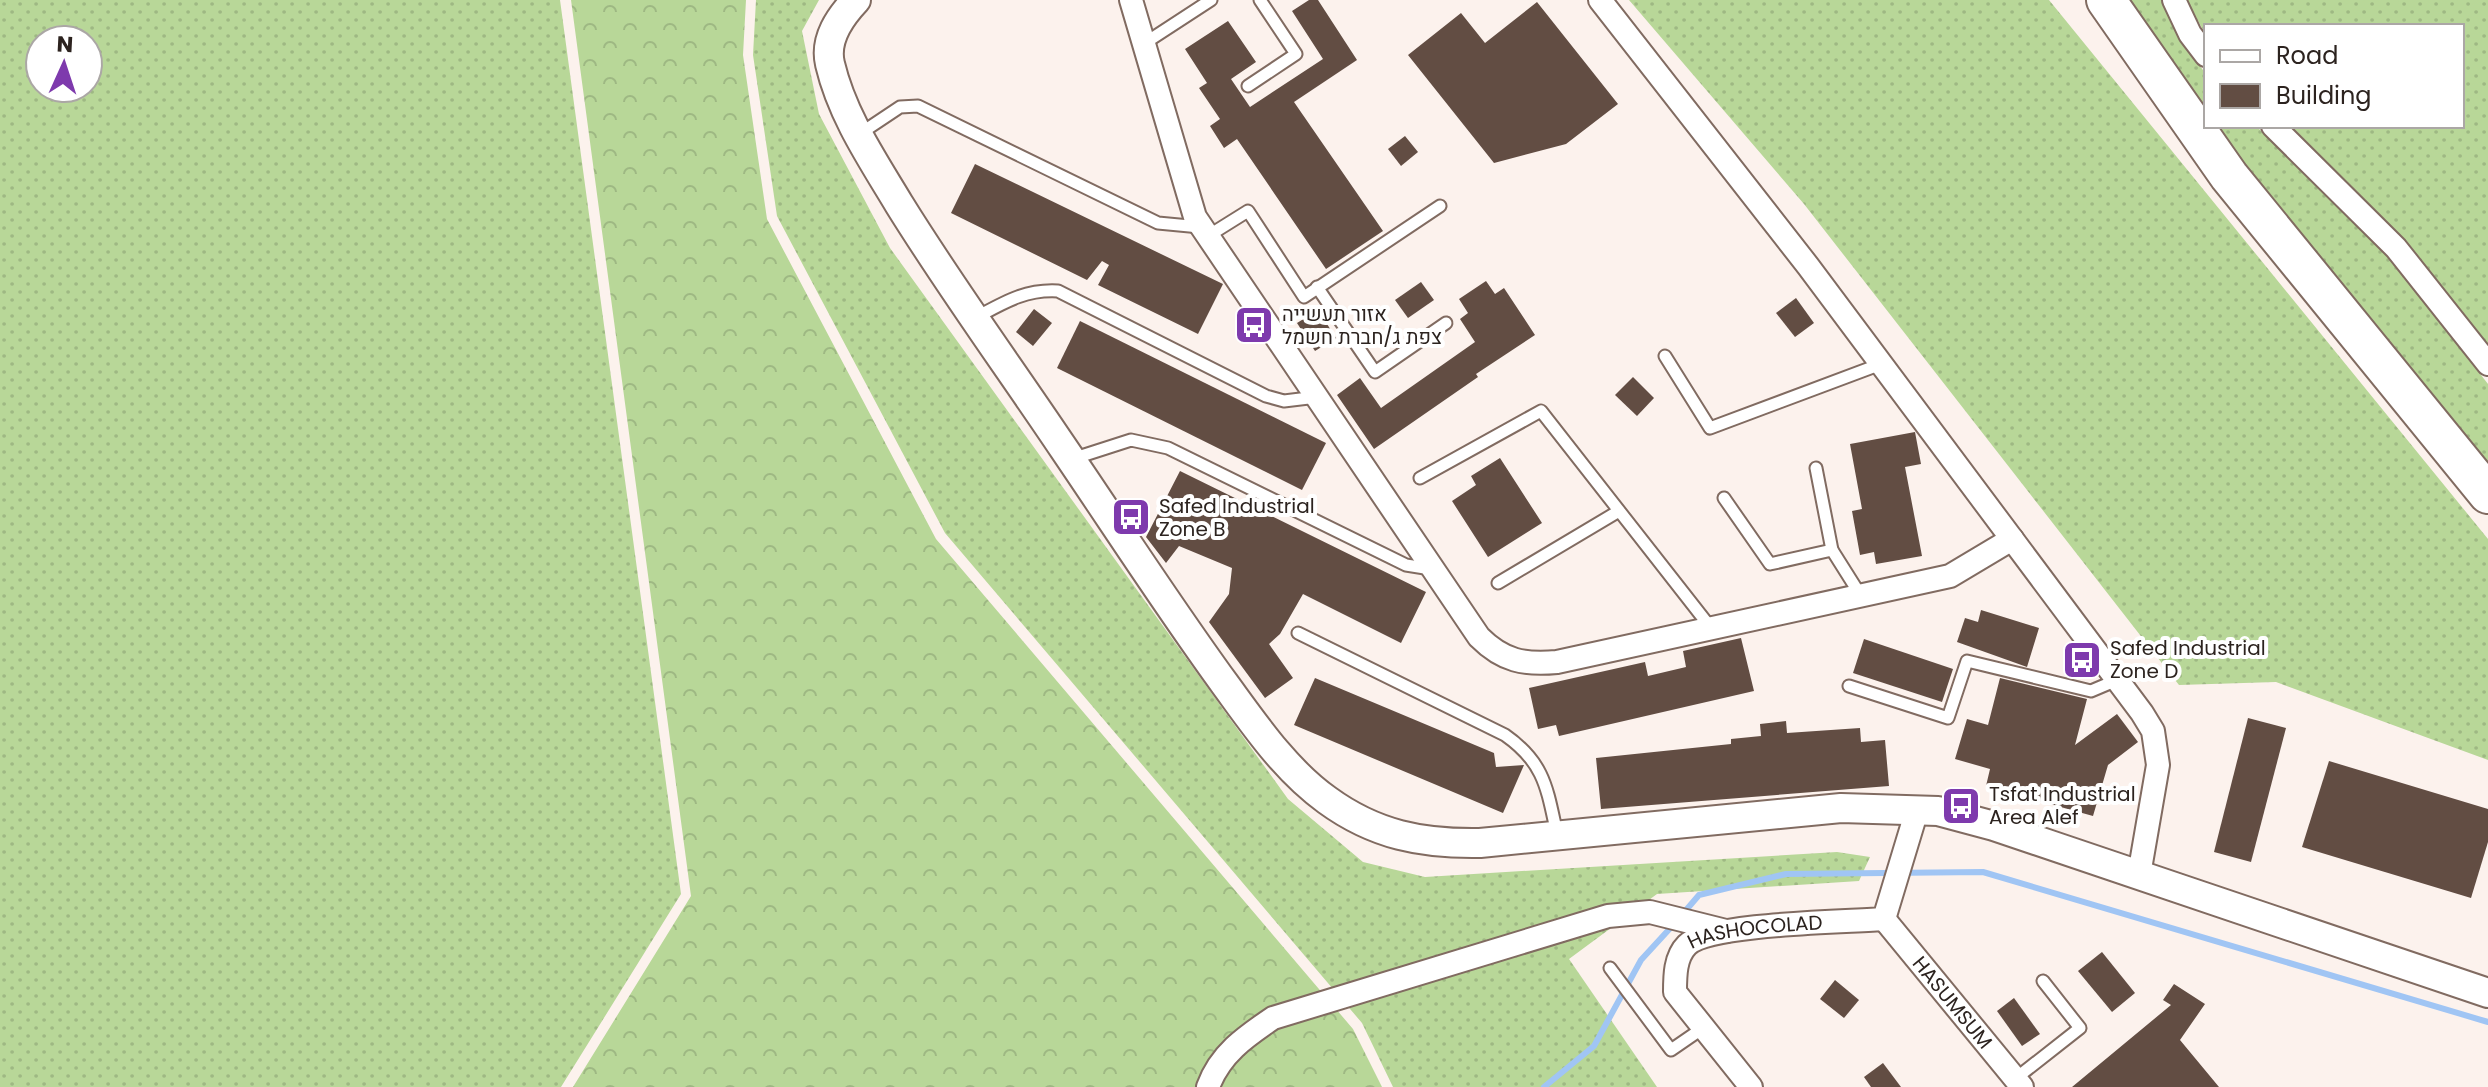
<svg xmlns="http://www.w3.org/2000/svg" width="2488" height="1087" font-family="Poppins,Heebo,sans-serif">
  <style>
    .grass { fill: url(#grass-dots); fill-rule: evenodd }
    .forest { fill: url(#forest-crowns) }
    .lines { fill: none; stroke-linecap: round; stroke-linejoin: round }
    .stream { stroke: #a0c5f4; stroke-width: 6 }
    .building { fill: #624d43 }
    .service-casing { stroke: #816b61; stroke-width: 15 }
    .minor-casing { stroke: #816b61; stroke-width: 26 }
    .tertiary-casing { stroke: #816b61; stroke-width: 32 }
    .trunk-casing { stroke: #816b61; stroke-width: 42 }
    .service { stroke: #fff; stroke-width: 11 }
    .minor { stroke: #fff; stroke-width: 22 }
    .tertiary { stroke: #fff; stroke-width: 28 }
    .trunk { stroke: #fff; stroke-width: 38 }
    .labels { text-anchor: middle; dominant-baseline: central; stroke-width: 8; stroke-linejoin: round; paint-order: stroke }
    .poi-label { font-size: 20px; fill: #2c231f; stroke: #fff; text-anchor: start }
    .street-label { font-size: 20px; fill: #2c231f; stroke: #fff }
  </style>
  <defs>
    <pattern id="grass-dots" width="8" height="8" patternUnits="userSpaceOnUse" patternTransform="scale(2)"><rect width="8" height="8" fill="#b8d798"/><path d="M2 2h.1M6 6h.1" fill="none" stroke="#9eb883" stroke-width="1.8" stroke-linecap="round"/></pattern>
    <pattern id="forest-crowns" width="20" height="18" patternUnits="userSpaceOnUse" patternTransform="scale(2)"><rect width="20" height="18" fill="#b8d798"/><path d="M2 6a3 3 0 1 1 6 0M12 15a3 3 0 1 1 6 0" fill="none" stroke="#9eb883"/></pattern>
  </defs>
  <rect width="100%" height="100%" fill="#fcf2ed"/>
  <g class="grass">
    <path d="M0,0H560L681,894L561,1087H0ZM40,40H88V88H40Z"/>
    <path d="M756,0H819L802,31L819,114L890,248L1288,799L1363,862L1425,877L1837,852L1870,857L1859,881L1657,894L1569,959L1657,1087H1393L1362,1023L945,533L777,216L753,55Z"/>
    <path d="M1629,0H2049L2488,539V760L2276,682L2179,685L1804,204Z"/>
    <path d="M2122,0H2161L2180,40L2206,74V125Z"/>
    <path d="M2186,0H2488V344L2405,240L2291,126H2462V26H2206V35Z"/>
    <path d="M2207,126H2256L2388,256L2488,384V476Z"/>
  </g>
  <path class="forest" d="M571,0H746L743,55L767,219L936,539L1353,1029L1382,1087H573L691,896Z"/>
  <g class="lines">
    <g class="stream">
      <path d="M1681,916L1699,895L1786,874L1983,872L2488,1022"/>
      <path d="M1544,1087L1594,1046L1641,960L1674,924"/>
    </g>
  </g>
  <g class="building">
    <path d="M1309,0H1318L1357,60L1294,102L1383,231L1326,269L1237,139L1224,148L1210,126L1220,119L1199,88L1207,83L1185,49L1228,21L1256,62L1231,79L1250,107L1323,59L1292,11Z"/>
    <path d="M1537,2L1618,104L1566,144L1494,163L1408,55L1461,13L1485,43Z"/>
    <path d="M1405,136L1418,152L1401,166L1388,149Z"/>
    <path d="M975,164L1223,284L1198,334L1098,285L1109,265L1102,261L1087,280L951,213Z"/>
    <path d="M1486,281L1495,294L1504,288L1535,335L1476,374L1478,377L1374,449L1337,395L1360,378L1381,408L1475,342L1460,319L1468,313L1459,299Z"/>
    <path d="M1421,282L1434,300L1408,318L1395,300Z"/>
    <path d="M1796,298L1814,323L1795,337L1776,313Z"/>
    <path d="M1034,309L1052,323L1033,346L1016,332Z"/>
    <path d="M1318,310L1336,338L1315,351L1297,323Z"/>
    <path d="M1080,321L1326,443L1302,490L1057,368Z"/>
    <path d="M1633,377L1654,398L1637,416L1615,395Z"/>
    <path d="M1915,432L1921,464L1905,467L1922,556L1876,564L1874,552L1860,555L1852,511L1862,509L1850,444Z"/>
    <path d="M1500,458L1542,523L1488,557L1452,501L1476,485L1471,476Z"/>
    <path d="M1180,471L1426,592L1401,643L1303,594L1280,634L1269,644L1293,678L1265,698L1209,622L1229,594L1232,568L1179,546L1166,563L1146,537Z"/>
    <path d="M1981,610L2039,628L2027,667L1957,642L1965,618L1978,622Z"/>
    <path d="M1741,638L1754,691L1559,736L1556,725L1538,729L1529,688L1645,662L1648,676L1686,667L1683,651Z"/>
    <path d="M1864,639L1953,669L1942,702L1853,673Z"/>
    <path d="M1315,678L1494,753L1496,767L1524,765L1503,813L1294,725Z"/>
    <path d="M2000,678L2087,699L2075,745L2117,714L2138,742L2108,765L2093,816L1986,786L1990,769L1955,759L1967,719L1988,725Z"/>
    <path d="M2248,718L2286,728L2251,862L2214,852Z"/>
    <path d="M1786,721L1787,733L1860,728L1861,742L1885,740L1889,786L1601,809L1596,758L1731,744V739L1761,736L1760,724Z"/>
    <path d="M2329,761L2488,809V842L2471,898L2302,847Z"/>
    <path d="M2102,952L2135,993L2112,1012L2078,971Z"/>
    <path d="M1835,980L1859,1000L1844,1018L1820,999Z"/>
    <path d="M2174,984L2205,1004L2180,1040L2219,1087H2072L2171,1005L2163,1000Z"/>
    <path d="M2014,998L2040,1034L2022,1046L1997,1011Z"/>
    <path d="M1883,1063L1901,1087H1871L1864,1077Z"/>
  </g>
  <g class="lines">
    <defs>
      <g id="service">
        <path d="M1145,43L1211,0"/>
        <path d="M1248,86L1296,54L1260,0"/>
        <path d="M858,135L900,107L918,106L1158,223L1200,227"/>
        <path d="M1208,236L1248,211L1304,297L1440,206"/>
        <path d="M1317,287L1375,372L1446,323"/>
        <path d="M975,318C1003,303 1025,289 1058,291L1266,396L1284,401L1317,397"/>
        <path d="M1665,356L1710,428L1881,364"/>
        <path d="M1072,459L1131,440L1168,448L1406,565L1431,569"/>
        <path d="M1420,478L1541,411L1711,628"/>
        <path d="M1724,498L1770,564L1832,550L1816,468"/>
        <path d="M1832,550L1861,596"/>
        <path d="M1498,583L1619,511"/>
        <path d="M1298,633L1505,735C1545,763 1547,789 1557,834"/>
        <path d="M1849,686L1948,718L1967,661L2091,691L2117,680"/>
        <path d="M1610,968L1671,1050L1703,1028"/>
        <path d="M2015,1079L2080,1028L2043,981"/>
      </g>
      <g id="minor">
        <path d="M1131,0L1195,217L1479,637C1503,661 1524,665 1557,662L1950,576L2012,539"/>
        <path d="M1600,0L1808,266L2142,713L2153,731L2158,765L2139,875"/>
        <path d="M2174,0L2190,34L2206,55"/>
        <path d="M2273,126L2396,248L2488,364"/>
        <path id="s1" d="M1884,919L2022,1087"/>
        <path d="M1208,1087C1220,1054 1245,1037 1273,1018L1608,916L1650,912L1726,931"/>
        <path id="s2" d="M1751,1087L1675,992C1675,976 1675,957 1687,945C1709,923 1848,922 1884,919L1917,810"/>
      </g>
      <path id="tertiary" d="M856,0C840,17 824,39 830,64C842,115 872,159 899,204C951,288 1009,367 1064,449C1117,527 1168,606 1224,683C1254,724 1285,770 1327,800C1375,835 1422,844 1480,843L1841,808L1938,811L1994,826L2488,993"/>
      <path id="trunk" d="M2106,0L2229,176L2488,494"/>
    </defs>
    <use href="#service" class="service-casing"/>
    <use href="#minor" class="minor-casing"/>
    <use href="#tertiary" class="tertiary-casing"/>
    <use href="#trunk" class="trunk-casing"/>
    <use href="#service" class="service"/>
    <use href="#minor" class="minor"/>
    <use href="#tertiary" class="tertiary"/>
    <use href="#trunk" class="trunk"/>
  </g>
  <defs>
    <symbol id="bus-square" viewBox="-11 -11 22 22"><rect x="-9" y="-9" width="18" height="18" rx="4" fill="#7e3aad" stroke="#fff"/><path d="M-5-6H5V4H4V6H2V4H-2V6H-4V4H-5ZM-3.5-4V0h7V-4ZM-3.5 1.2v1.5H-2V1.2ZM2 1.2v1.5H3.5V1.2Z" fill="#fff"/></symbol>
  </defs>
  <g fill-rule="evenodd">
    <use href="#bus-square" x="1232" y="303" width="44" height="44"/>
    <use href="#bus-square" x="1109" y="495" width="44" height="44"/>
    <use href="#bus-square" x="2060" y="638" width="44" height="44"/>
    <use href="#bus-square" x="1939" y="784" width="44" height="44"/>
  </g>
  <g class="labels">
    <g class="poi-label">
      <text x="1282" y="314">אזור תעשייה<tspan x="1282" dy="23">צפת ג/חברת חשמל</tspan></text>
      <text x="1159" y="506">Safed Industrial<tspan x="1159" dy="23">Zone B</tspan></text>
      <text x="2110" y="648">Safed Industrial<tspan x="2110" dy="23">Zone D</tspan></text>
      <text x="1989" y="794">Tsfat Industrial<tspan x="1989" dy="23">Area Alef</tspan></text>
    </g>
    <g class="street-label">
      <text stroke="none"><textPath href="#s2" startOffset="242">HASHOCOLAD</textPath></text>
      <text stroke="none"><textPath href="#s1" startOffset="108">HASUMSUM</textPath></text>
    </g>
  </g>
  <rect x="2204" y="24" width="260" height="104" fill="#ffffff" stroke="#aba7a5" stroke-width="2"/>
  <rect x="2220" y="50" width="40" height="12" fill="#ffffff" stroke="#aba7a5" stroke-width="2"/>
  <text x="2276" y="64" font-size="24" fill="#2c231f">Road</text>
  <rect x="2220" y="84" width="40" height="24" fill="#624d43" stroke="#aba7a5" stroke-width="2"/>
  <text x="2276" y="104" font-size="24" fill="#2c231f">Building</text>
  <g transform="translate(64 64) rotate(3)"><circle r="38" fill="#ffffff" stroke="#aba7a5" stroke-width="2"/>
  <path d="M0-6L14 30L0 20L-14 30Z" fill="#7e3aad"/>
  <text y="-12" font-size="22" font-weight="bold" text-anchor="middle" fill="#2c231f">N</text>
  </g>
</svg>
